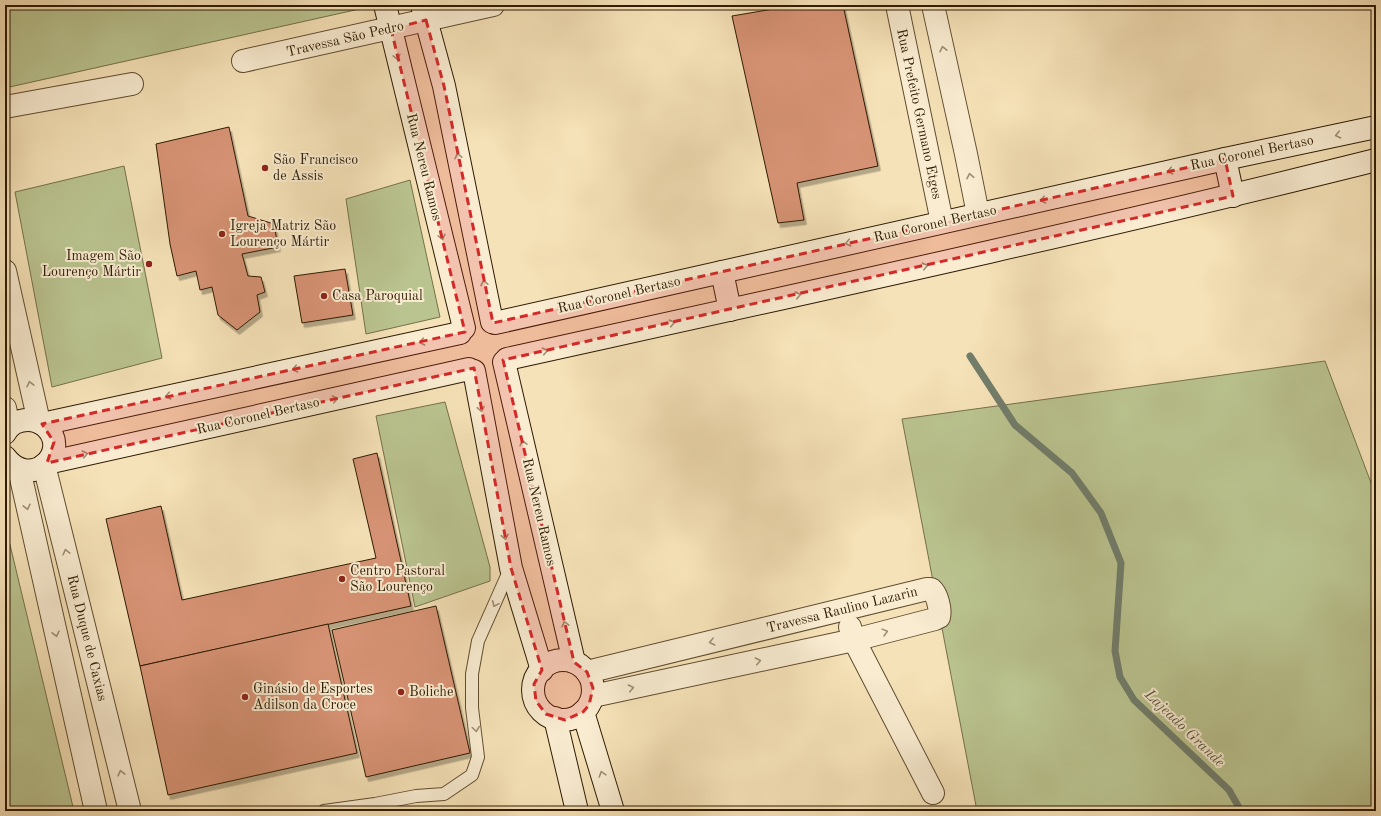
<svg xmlns="http://www.w3.org/2000/svg" width="1381" height="816" font-family="'Old Standard TT',serif">
  <style>
    .green { fill: #bac490; stroke: #74704a }
    .lines { fill: none; stroke-linecap: round; stroke-linejoin: round }
    .stream { stroke: #717d6b; stroke-width: 7 }
    .building { fill: #d79374; stroke: #2e1b03; filter: url(#shadow) }
    .lane-casing { stroke: #604d30; stroke-width: 14 }
    .street-casing { stroke: #604d30; stroke-width: 24 }
    .secondary-casing { stroke: #2e1b03; stroke-width: 24 }
    .lane { stroke: #f9ecd1; stroke-width: 12 }
    .street { stroke: #f9ecd1; stroke-width: 22 }
    .secondary { stroke: #f9ecd1; stroke-width: 22 }
    .oneway { stroke: #9e8e74 }
    .marked { fill: #d62828; fill-opacity: 0.2; stroke: #d62828; stroke-width: 3; stroke-dasharray: 8 5; stroke-linejoin: round }
    .poi-dot { fill: #8f2418; stroke: #f9ecd1; stroke-width: 1.5 }
    .labels { text-anchor: middle; dominant-baseline: central; stroke-width: 4; stroke-linejoin: round; paint-order: stroke }
    .street-label { font-size: 14px; fill: #2e1b03; stroke: #f9ecd1 }
    .poi-label { font-size: 14px; fill: #2e1b03; stroke: #f9ecd1; text-anchor: start }
    .water-label { font-size: 15px; font-style: italic; fill: #555440; stroke: #f9ecd1 }
  </style>
  <defs>
    <filter id="shadow"><feDropShadow dx="2.5" dy="4.5" stdDeviation="0" flood-color="#0004"/></filter>
  </defs>
  <rect width="100%" height="100%" fill="#f6e2b8"/>
  <filter id="stains"><feTurbulence type="fractalNoise" baseFrequency=".005" numOctaves="4"/><feColorMatrix values="0 0 0 0 .2 0 0 0 0 .09 0 0 0 0 .02 0 0 0 .5 -.17"/></filter>
  <radialGradient id="worn" r=".72"><stop offset=".6" stop-color="#630" stop-opacity="0"/><stop offset="1" stop-color="#630" stop-opacity=".3"/></radialGradient>
  <g class="green">
    <path d="M5,5H364V8L5,88Z"/>
    <path d="M124,166L162,358L52,387L15,192Z"/>
    <path d="M410,180L440,317L366,334L346,199Z"/>
    <path d="M1325,361L1376,496V811H977L902,419Z"/>
    <path d="M445,402L490,567V581L415,607L376,416Z"/>
    <path d="M5,524L74,811H5Z"/>
  </g>
  <g class="lines">
    <path class="stream" d="M970,356L1015,425L1072,473L1101,513L1121,563L1115,651L1120,677L1134,700L1229,790L1241,811"/>
  </g>
  <g class="building">
    <path d="M797,5H843L878,166L797,183L804,220L778,223L732,16Z"/>
    <path d="M229,127L248,216L274,224L278,247L242,254L248,276L261,277L265,292L257,295L260,312L237,330L218,315L212,287L200,290L196,271L177,276L170,244L156,144Z"/>
    <path d="M345,269L353,315L302,323L294,276Z"/>
    <path d="M377,453L411,606L140,666L106,519L161,506L182,600L376,558L353,459Z"/>
    <path d="M436,606L470,753L366,777L332,630Z"/>
    <path d="M328,624L357,753L168,795L140,666Z"/>
  </g>
  <g class="lines">
    <defs>
      <path id="lane" d="M324,811L375,804L416,796L444,794L472,775L478,757L472,708V674L478,641L510,569"/>
      <g id="street">
        <path d="M897,5L942,222"/>
        <path d="M933,5L966,154L978,214"/>
        <path d="M243,61L493,5"/>
        <path d="M5,107L132,84"/>
        <path d="M5,271L39,422"/>
        <path d="M5,408L9,427"/>
        <path d="M44,465L130,811"/>
        <path d="M19,469L96,811"/>
        <path d="M850,627L854,640L933,793"/>
        <path d="M587,672L927,589H931C937,594 941,609 939,617L935,619L854,640L593,696"/>
      </g>
      <g id="secondary">
        <path d="M385,5L464,328"/>
        <path d="M422,5L444,86L492,322"/>
        <path d="M1225,159L1233,196"/>
        <path d="M722,272L730,310"/>
        <path d="M495,323L1225,159L1376,127"/>
        <path d="M507,359C797,295 1088,232 1376,160"/>
        <path d="M504,362L574,662"/>
        <path d="M474,371L511,568L542,670"/>
        <path d="M42,424L460,333"/>
        <path d="M5,433C9,425 18,420 28,420C34,420 40,422 45,426C73,451 31,492 5,457"/>
        <path d="M47,463L469,369"/>
        <circle cx="563" cy="690" r="30"/>
        <path d="M583,712L613,811"/>
        <path d="M555,718L577,811"/>
      </g>
    </defs>
    <use href="#lane" class="lane-casing"/>
    <use href="#street" class="street-casing"/>
    <use href="#secondary" class="secondary-casing"/>
    <use href="#lane" class="lane"/>
    <use href="#street" class="street"/>
    <use href="#secondary" class="secondary"/>
  </g>
  <defs><path id="oneway-chevron" d="M-2-3.5L2.5 0L-2 3.5" fill="none" stroke-width="1.6" stroke-linecap="round" stroke-linejoin="round"/></defs>
  <g class="oneway">
    <use href="#oneway-chevron" transform="translate(943 49) rotate(-102)"/>
    <use href="#oneway-chevron" transform="translate(397 57) rotate(76)"/>
    <use href="#oneway-chevron" transform="translate(1338 135) rotate(168)"/>
    <use href="#oneway-chevron" transform="translate(458 156) rotate(-102)"/>
    <use href="#oneway-chevron" transform="translate(1170 171) rotate(167)"/>
    <use href="#oneway-chevron" transform="translate(970 176) rotate(-101)"/>
    <use href="#oneway-chevron" transform="translate(1043 200) rotate(167)"/>
    <use href="#oneway-chevron" transform="translate(442 237) rotate(76)"/>
    <use href="#oneway-chevron" transform="translate(848 243) rotate(167)"/>
    <use href="#oneway-chevron" transform="translate(925 266) rotate(-13)"/>
    <use href="#oneway-chevron" transform="translate(484 283) rotate(-102)"/>
    <use href="#oneway-chevron" transform="translate(798 295) rotate(-13)"/>
    <use href="#oneway-chevron" transform="translate(672 323) rotate(-12)"/>
    <use href="#oneway-chevron" transform="translate(422 342) rotate(168)"/>
    <use href="#oneway-chevron" transform="translate(545 351) rotate(-12)"/>
    <use href="#oneway-chevron" transform="translate(295 369) rotate(168)"/>
    <use href="#oneway-chevron" transform="translate(30 384) rotate(-103)"/>
    <use href="#oneway-chevron" transform="translate(168 396) rotate(168)"/>
    <use href="#oneway-chevron" transform="translate(335 399) rotate(-13)"/>
    <use href="#oneway-chevron" transform="translate(481 409) rotate(79)"/>
    <use href="#oneway-chevron" transform="translate(523 443) rotate(-103)"/>
    <use href="#oneway-chevron" transform="translate(85 454) rotate(-13)"/>
    <use href="#oneway-chevron" transform="translate(27 507) rotate(77)"/>
    <use href="#oneway-chevron" transform="translate(505 537) rotate(79)"/>
    <use href="#oneway-chevron" transform="translate(66 552) rotate(-104)"/>
    <use href="#oneway-chevron" transform="translate(495 604) rotate(114)"/>
    <use href="#oneway-chevron" transform="translate(565 624) rotate(-103)"/>
    <use href="#oneway-chevron" transform="translate(885 632) rotate(-15)"/>
    <use href="#oneway-chevron" transform="translate(56 634) rotate(77)"/>
    <use href="#oneway-chevron" transform="translate(712 642) rotate(166)"/>
    <use href="#oneway-chevron" transform="translate(758 661) rotate(-12)"/>
    <use href="#oneway-chevron" transform="translate(631 688) rotate(-12)"/>
    <use href="#oneway-chevron" transform="translate(476 729) rotate(82)"/>
    <use href="#oneway-chevron" transform="translate(121 773) rotate(-104)"/>
    <use href="#oneway-chevron" transform="translate(602 774) rotate(-107)"/>
  </g>
  <path class="marked" d="M426,20L444,86L493,323L1225,159L1233,196L503,360L574,662L587,672L593,688L589,705L583,712L565,720L546,714L536,701L534,684L542,670L511,568L474,368L47,463L54,442L42,424L465,332L391,29Z"/>
  <g class="poi-dot">
    <circle cx="265" cy="168" r="4"/>
    <circle cx="222" cy="234" r="4"/>
    <circle cx="149" cy="264" r="4"/>
    <circle cx="324" cy="296" r="4"/>
    <circle cx="342" cy="579" r="4"/>
    <circle cx="401" cy="692" r="4"/>
    <circle cx="245" cy="697" r="4"/>
  </g>
  <g class="labels">
    <g class="street-label">
      <text transform="translate(345 39) rotate(-13)">Travessa São Pedro</text>
      <text transform="translate(919 114) rotate(78)">Rua Prefeito Germano Etges</text>
      <text transform="translate(1252 153) rotate(-12)">Rua Coronel Bertaso</text>
      <text transform="translate(424 167) rotate(76)">Rua Nereu Ramos</text>
      <text transform="translate(935 224) rotate(-13)">Rua Coronel Bertaso</text>
      <text transform="translate(619 295) rotate(-13)">Rua Coronel Bertaso</text>
      <text transform="translate(258 416) rotate(-13)">Rua Coronel Bertaso</text>
      <text transform="translate(539 512) rotate(77)">Rua Nereu Ramos</text>
      <text transform="translate(842 610) rotate(-14)">Travessa Raulino Lazarin</text>
      <text transform="translate(87 638) rotate(76)">Rua Duque de Caxias</text>
    </g>
    <g class="poi-label">
      <text x="273" y="160">São Francisco<tspan x="273" dy="16">de Assis</tspan></text>
      <text x="230" y="226">Igreja Matriz São<tspan x="230" dy="16">Lourenço Mártir</tspan></text>
      <text x="141" y="256" text-anchor="end">Imagem São<tspan x="141" dy="16">Lourenço Mártir</tspan></text>
      <text x="332" y="296">Casa Paroquial</text>
      <text x="350" y="571">Centro Pastoral<tspan x="350" dy="16">São Lourenço</tspan></text>
      <text x="253" y="689">Ginásio de Esportes<tspan x="253" dy="16">Adilson da Croce</tspan></text>
      <text x="409" y="692">Boliche</text>
    </g>
    <g class="water-label">
      <text transform="translate(1184 729) rotate(44)">Lajeado Grande</text>
    </g>
  </g>
  <rect width="1381" height="816" fill="none" stroke="#f6e2b8" stroke-width="20"/>
  <rect x="6" y="6" width="1369" height="804" fill="none" stroke="#2e1b03" stroke-width="2"/>
  <rect x="10" y="10" width="1361" height="796" fill="none" stroke="#2e1b03"/>
  <rect width="100%" height="100%" filter="url(#stains)"/>
  <rect width="100%" height="100%" fill="url(#worn)"/>
</svg>
